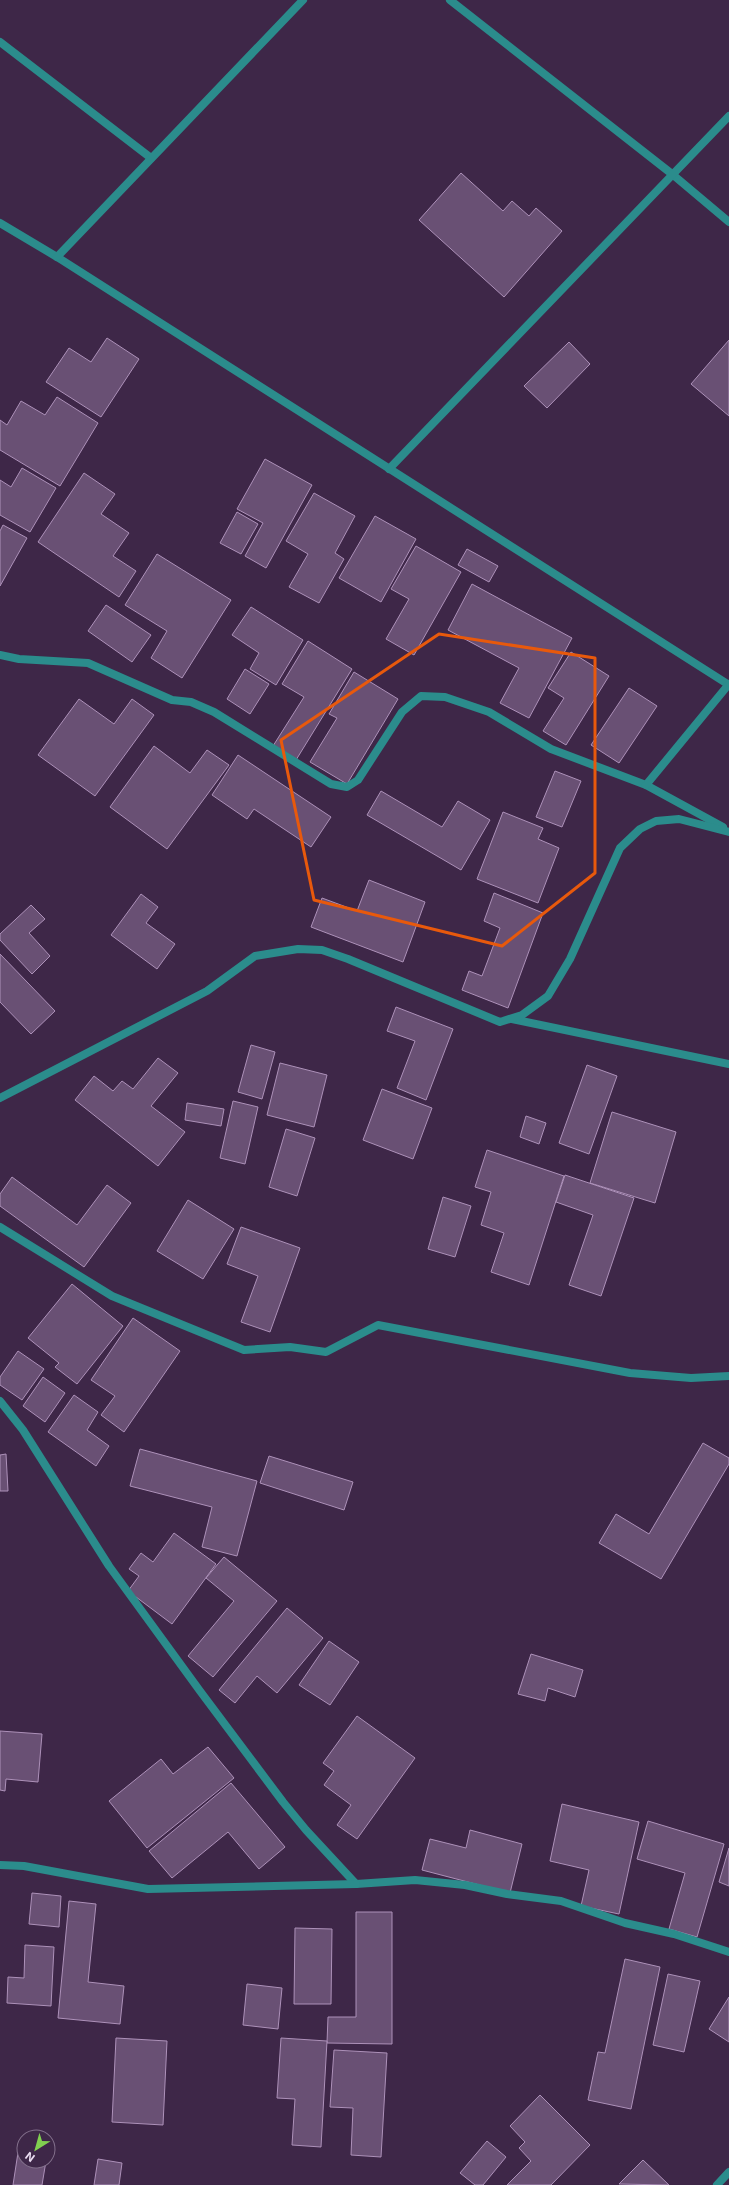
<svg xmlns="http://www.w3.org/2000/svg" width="729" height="2185" font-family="Inter,sans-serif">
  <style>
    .building { fill: #695074; stroke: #ad91b9 }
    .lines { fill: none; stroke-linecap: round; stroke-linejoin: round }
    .minor { stroke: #2b8c8c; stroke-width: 8 }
    .marked { fill: none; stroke: #e8590c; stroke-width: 3; stroke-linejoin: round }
  </style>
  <rect width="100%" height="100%" fill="#3e2748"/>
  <g class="building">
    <path d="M461,173L503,211L512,201L529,216L536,208L562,231L504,297L419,220Z"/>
    <path d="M107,338L139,359L101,417L46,382L69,348L91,362Z"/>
    <path d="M729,340V416L691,384Z"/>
    <path d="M569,342L590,364L547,408L524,386Z"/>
    <path d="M57,397L98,423L60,486L0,450V420L7,425L21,401L45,415Z"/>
    <path d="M265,459L312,485L266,568L245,556L263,523L237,509Z"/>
    <path d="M22,468L56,488L30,532L0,515V480L11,487Z"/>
    <path d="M84,473L115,494L101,514L129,533L113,556L136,571L119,597L38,542Z"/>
    <path d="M314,493L355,516L335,553L344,559L319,603L289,587L308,554L286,541Z"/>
    <path d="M237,512L258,524L241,554L220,543Z"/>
    <path d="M375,516L416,539L381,602L339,578Z"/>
    <path d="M3,525L27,538L0,586V531Z"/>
    <path d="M416,546L461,572L414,655L386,639L409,599L391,589Z"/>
    <path d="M467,549L498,566L489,582L458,565Z"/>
    <path d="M157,554L231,600L182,678L151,658L167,631L125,605Z"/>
    <path d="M472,584L572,638L529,718L500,703L519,668L448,630Z"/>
    <path d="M106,605L151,635L132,662L88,631Z"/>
    <path d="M251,607L303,640L276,685L250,669L259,653L232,635Z"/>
    <path d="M308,641L352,669L296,760L273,746L304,697L282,684Z"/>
    <path d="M571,652L609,676L566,745L543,731L564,698L548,688Z"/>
    <path d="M245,669L269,684L250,714L227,699Z"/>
    <path d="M354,672L398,699L347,784L310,762L337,718L329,714Z"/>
    <path d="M629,688L657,706L619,763L591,745Z"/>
    <path d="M79,699L114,724L132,699L154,715L95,796L38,755Z"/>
    <path d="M154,746L190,773L207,750L229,765L167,849L110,807Z"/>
    <path d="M238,755L331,817L311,847L254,809L247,819L212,795Z"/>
    <path d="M555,771L581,781L562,827L536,817Z"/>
    <path d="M381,791L442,827L458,801L490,820L461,870L367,815Z"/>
    <path d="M503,812L543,828L538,839L559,848L538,903L477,879Z"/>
    <path d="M369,880L425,902L403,962L311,927L322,898L357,911Z"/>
    <path d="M494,893L543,913L508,1008L462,990L469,971L482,976L500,928L484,921Z"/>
    <path d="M141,894L158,907L146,923L175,944L157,969L111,935Z"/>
    <path d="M31,905L45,919L29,933L50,956L32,974L0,940V934Z"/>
    <path d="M0,954L55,1011L31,1034L0,1002Z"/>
    <path d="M396,1007L453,1029L426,1100L397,1088L415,1041L387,1031Z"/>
    <path d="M251,1045L275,1052L262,1099L238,1092Z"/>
    <path d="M158,1058L178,1073L151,1106L185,1132L158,1166L75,1100L94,1076L113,1091L122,1081L133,1089Z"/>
    <path d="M280,1063L327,1075L314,1127L267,1115Z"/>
    <path d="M587,1065L617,1076L589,1154L559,1143Z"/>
    <path d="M382,1089L432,1108L413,1159L363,1140Z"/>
    <path d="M233,1101L258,1107L245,1164L220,1158Z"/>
    <path d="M187,1103L224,1109L221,1126L185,1120Z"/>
    <path d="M612,1112L676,1132L655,1203L590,1183Z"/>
    <path d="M526,1116L546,1123L539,1144L520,1137Z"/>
    <path d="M286,1129L315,1138L297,1196L269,1187Z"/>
    <path d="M487,1150L564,1176L529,1285L491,1272L504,1233L481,1225L491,1192L475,1187Z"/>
    <path d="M565,1175L634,1198L601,1296L569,1285L593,1215L556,1202Z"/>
    <path d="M12,1177L77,1225L107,1185L131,1203L84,1267L0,1206V1194Z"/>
    <path d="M443,1197L471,1206L455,1257L428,1249Z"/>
    <path d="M188,1200L234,1229L203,1279L157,1251Z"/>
    <path d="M241,1227L300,1248L270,1332L241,1322L258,1276L227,1264Z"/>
    <path d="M72,1284L123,1326L77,1384L55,1367L59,1363L28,1338Z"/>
    <path d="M133,1318L180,1351L124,1432L101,1415L115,1396L91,1380Z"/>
    <path d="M18,1351L44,1369L22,1400L0,1385V1377Z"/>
    <path d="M43,1377L65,1393L45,1422L23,1406Z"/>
    <path d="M74,1395L98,1412L87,1430L109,1446L96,1466L48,1432Z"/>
    <path d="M703,1443L729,1458V1464L661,1579L599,1543L616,1514L649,1534Z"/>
    <path d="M140,1449L257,1481L237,1556L202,1547L212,1507L130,1486Z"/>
    <path d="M6,1454L8,1491H0V1455Z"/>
    <path d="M269,1456L353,1482L344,1510L260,1483Z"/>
    <path d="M174,1533L216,1564L172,1624L128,1591L139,1576L129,1569L141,1553L153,1562Z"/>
    <path d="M224,1557L277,1601L213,1677L188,1656L234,1601L206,1578Z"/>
    <path d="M287,1608L323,1638L277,1693L257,1676L235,1703L219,1690Z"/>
    <path d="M329,1641L359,1662L330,1705L299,1685Z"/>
    <path d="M531,1654L583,1670L575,1697L548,1688L545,1701L518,1694Z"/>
    <path d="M357,1716L415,1758L357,1839L337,1825L351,1805L324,1785L334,1771L323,1763Z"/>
    <path d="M0,1731L42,1734L38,1782L6,1779L5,1791L0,1790Z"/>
    <path d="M208,1747L234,1778L147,1848L109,1801L161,1759L173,1774Z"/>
    <path d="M231,1783L285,1847L259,1869L228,1832L172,1878L149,1851Z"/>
    <path d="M562,1804L639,1822L619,1914L581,1906L589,1870L550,1861Z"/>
    <path d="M648,1821L724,1844L697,1937L669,1929L685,1873L637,1859Z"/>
    <path d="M470,1830L522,1844L510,1893L422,1870L430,1839L466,1848Z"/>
    <path d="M729,1848V1886L719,1882Z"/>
    <path d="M32,1893L61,1896L59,1927L29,1924Z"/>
    <path d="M69,1901L96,1904L88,1982L124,1986L120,2024L58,2018Z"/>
    <path d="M356,1912H392V2044L327,2043L328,2017H356Z"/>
    <path d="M295,1928L332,1929L331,2004H294Z"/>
    <path d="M25,1945L54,1947L51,2006L7,2003L8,1977L24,1978Z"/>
    <path d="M625,1959L660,1967L631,2109L588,2100L598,2052L605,2053Z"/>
    <path d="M668,1974L700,1981L684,2052L653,2045Z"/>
    <path d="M247,1984L282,1988L278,2029L243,2025Z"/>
    <path d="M729,1997V2042L709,2029Z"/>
    <path d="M116,2038L167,2041L163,2125L112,2122Z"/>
    <path d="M281,2038L327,2041L321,2147L292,2145L295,2099L277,2098Z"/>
    <path d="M334,2050L387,2053L381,2157L351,2155L353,2108L330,2107Z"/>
    <path d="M540,2095L590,2145L551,2185H507L531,2161L519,2148L525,2142L510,2126Z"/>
    <path d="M487,2141L506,2157L483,2185H475L460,2173Z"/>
    <path d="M19,2146L24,2147V2161H46L42,2185H13Z"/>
    <path d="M98,2159L122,2163L119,2185H94Z"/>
    <path d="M643,2160L669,2185L619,2184Z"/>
  </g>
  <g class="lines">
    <g class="minor">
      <path d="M450,0L672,174L729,222"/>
      <path d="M0,42L151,158"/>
      <path d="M0,223L57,257L729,685"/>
      <path d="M57,257L303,0"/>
      <path d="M389,469L729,116"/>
      <path d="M0,655L19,659L88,663L172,700L191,702L214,712L331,784L347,787L358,780L402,712L421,696L445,697L489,712L551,749L646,785L723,827"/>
      <path d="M646,785L729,684"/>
      <path d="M512,1019L729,1064"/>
      <path d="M0,1098L207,991L255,956L298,949L322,950L348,959L500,1022L522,1015L548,996L570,959L620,848L640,829L656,821L679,819L729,832"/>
      <path d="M0,1227L112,1296L244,1350L290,1347L326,1352L378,1325L630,1373L691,1378L729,1376"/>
      <path d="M0,1401L23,1430L109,1566L200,1691L283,1802L306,1830L356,1884L415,1880L465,1885L507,1894L561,1901L625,1923L674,1934L729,1952"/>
      <path d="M0,1865L24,1866L148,1889L356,1884"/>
      <path d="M717,2185L729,2172"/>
    </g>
  </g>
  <path class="marked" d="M439,634L595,658V873L502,946L314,900L281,740Z"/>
  <g transform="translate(36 2149) rotate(217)"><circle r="19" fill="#3e2748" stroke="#83708c"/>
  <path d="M0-3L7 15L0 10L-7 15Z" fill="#81d050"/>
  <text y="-6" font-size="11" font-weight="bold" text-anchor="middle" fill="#ebddf2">N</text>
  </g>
</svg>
